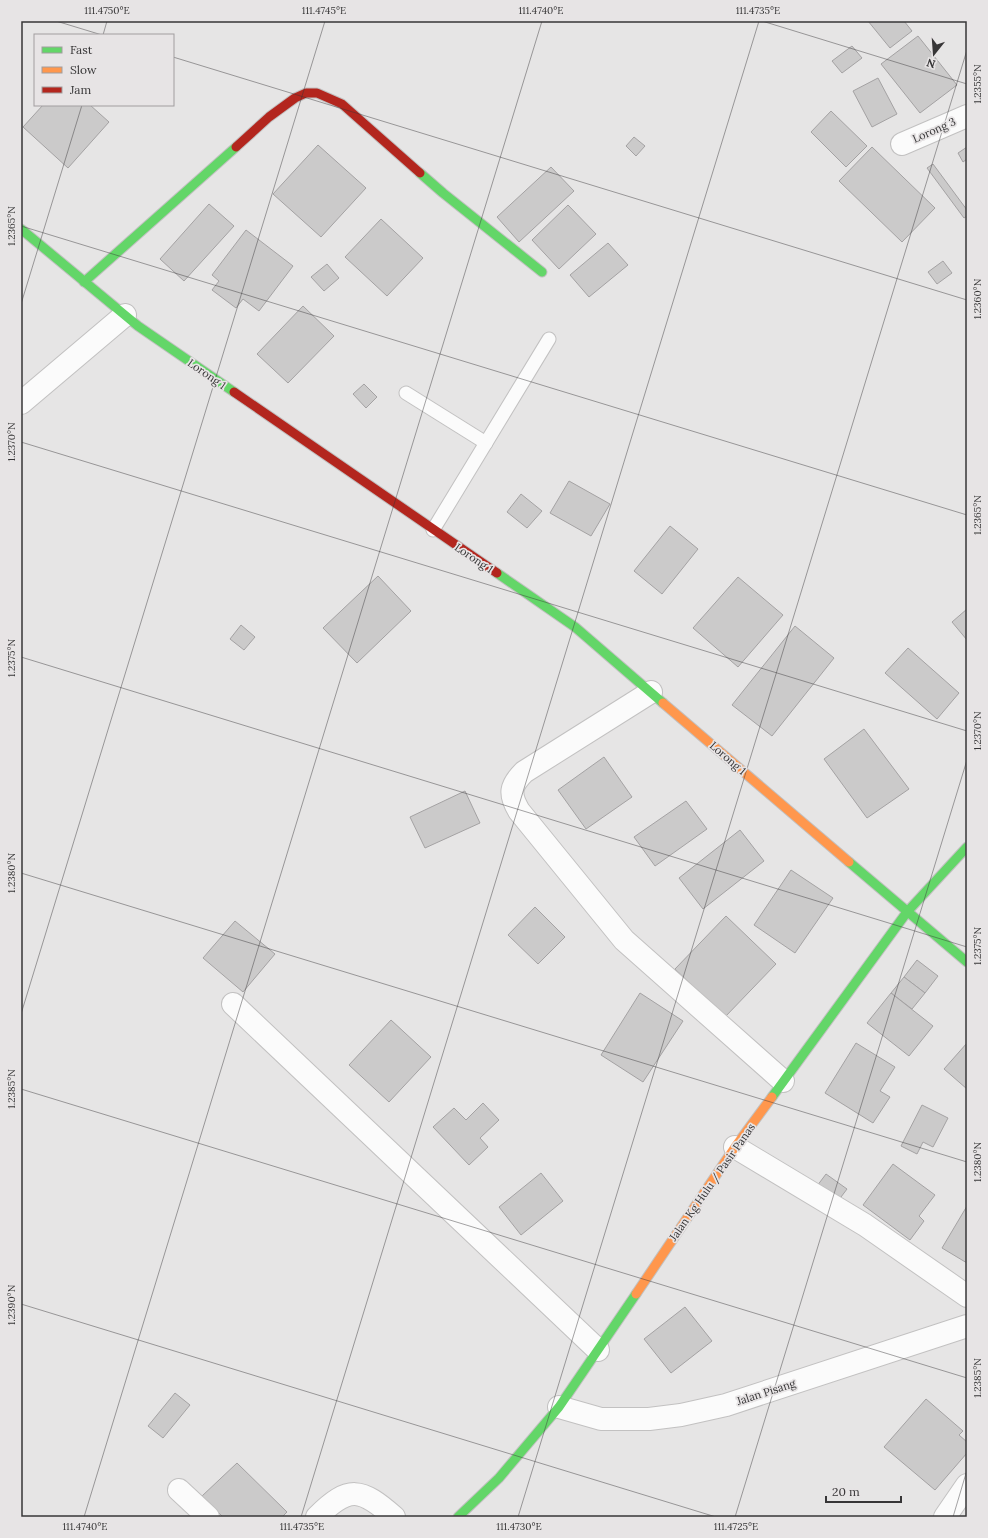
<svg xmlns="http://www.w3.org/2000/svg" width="988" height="1538" font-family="Lora,serif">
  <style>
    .building { fill: #cbcaca; stroke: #a4a2a3 }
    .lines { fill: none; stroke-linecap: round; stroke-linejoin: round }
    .lane-casing { stroke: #c2c1c1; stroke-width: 15 }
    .street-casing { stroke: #c2c1c1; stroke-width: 24 }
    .fast-casing { stroke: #c2c1c1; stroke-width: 11 }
    .slow-casing { stroke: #c2c1c1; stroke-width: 11 }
    .jam-casing { stroke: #c2c1c1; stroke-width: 11 }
    .lane { stroke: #fbfbfb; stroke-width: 13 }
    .street { stroke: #fbfbfb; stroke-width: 22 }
    .fast { stroke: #63d668; stroke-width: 9 }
    .slow { stroke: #ff974d; stroke-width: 9 }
    .jam { stroke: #b3261e; stroke-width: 9 }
    .ticks { fill: none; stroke: #373637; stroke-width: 1; stroke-opacity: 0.45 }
    .labels { text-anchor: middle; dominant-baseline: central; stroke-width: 3.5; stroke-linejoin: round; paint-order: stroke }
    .street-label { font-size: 11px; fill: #373637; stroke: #e7e4e5 }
    .neatline { fill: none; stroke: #373637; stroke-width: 1.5 }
    .ticks-label { font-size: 10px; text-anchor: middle; fill: #373637 }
  </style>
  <rect width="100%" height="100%" fill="#e6e5e5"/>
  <g class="building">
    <path d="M868,21H904L912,31L890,48Z"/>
    <path d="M918,36L957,85L920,113L881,64Z"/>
    <path d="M852,46L862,58L842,73L832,61Z"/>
    <path d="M878,78L897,114L872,127L853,91Z"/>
    <path d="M43,105H90L109,122L68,168L23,127Z"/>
    <path d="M831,111L867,146L846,167L811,132Z"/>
    <path d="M634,137L645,146L636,156L626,146Z"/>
    <path d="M318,145L366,188L321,237L273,194Z"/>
    <path d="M872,147L935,208L902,242L839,181Z"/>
    <path d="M967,147V159L963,162L958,153Z"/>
    <path d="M933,164L967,210V216L964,218L927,168Z"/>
    <path d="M551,167L574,191L519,242L497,217Z"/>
    <path d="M209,204L234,226L184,281L160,259Z"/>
    <path d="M568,205L596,234L559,269L532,240Z"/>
    <path d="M381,219L423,258L387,296L345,257Z"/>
    <path d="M246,230L293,266L259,311L243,299L236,308L212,290L219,281L212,275Z"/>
    <path d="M608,243L628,265L589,297L570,275Z"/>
    <path d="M943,261L952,273L937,284L928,272Z"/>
    <path d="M327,264L339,278L324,291L311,277Z"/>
    <path d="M303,306L334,336L288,383L257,354Z"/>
    <path d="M364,384L377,397L366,408L353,394Z"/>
    <path d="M569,481L610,504L591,536L550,513Z"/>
    <path d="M521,494L542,511L527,528L507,512Z"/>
    <path d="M670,526L698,549L662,594L634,571Z"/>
    <path d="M378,576L411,611L357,663L323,628Z"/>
    <path d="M738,577L783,615L738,667L693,628Z"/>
    <path d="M967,609V640L952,622Z"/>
    <path d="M241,625L255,637L244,650L230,639Z"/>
    <path d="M795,626L834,658L772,736L732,705Z"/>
    <path d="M908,648L959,693L937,719L885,673Z"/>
    <path d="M864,729L909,789L867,818L824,759Z"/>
    <path d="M604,757L632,797L586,829L558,790Z"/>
    <path d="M465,791L480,823L425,848L410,817Z"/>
    <path d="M686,801L707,829L655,866L634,837Z"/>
    <path d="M740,830L764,861L703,909L679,878Z"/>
    <path d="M791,870L833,898L795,953L754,925Z"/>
    <path d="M535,907L565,937L538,964L508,935Z"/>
    <path d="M726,916L776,964L725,1017L675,969Z"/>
    <path d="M235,921L275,954L243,992L203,958Z"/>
    <path d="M917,960L938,976L925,993L904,977Z"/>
    <path d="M904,977L925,993L912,1009L891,993Z"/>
    <path d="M640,993L683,1021L643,1082L601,1055Z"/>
    <path d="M891,993L933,1026L909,1056L867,1023Z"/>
    <path d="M391,1020L431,1057L389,1102L349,1065Z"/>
    <path d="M856,1043L895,1067L880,1091L890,1097L873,1123L825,1093Z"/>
    <path d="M967,1043V1089L944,1069Z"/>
    <path d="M483,1103L499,1120L480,1138L488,1147L469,1165L433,1127L454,1108L466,1120Z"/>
    <path d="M922,1105L948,1118L933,1147L923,1142L917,1154L901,1146Z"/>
    <path d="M893,1164L935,1195L919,1216L924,1221L910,1240L863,1205Z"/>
    <path d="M541,1173L563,1201L521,1235L499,1207Z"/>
    <path d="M826,1174L847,1189L838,1201L817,1186Z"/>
    <path d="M967,1206V1263L942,1248Z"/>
    <path d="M685,1307L712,1341L671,1373L644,1339Z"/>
    <path d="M175,1393L190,1405L163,1438L148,1426Z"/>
    <path d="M926,1399L963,1431L959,1435L967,1442V1453L935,1490L884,1447Z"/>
    <path d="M237,1463L287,1512L282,1517H223L202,1496Z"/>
  </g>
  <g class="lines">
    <defs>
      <g id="lane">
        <path d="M406,393L486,443"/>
        <path d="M433,530L549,339"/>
      </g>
      <g id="street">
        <path d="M902,144L967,116"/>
        <path d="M21,403L125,315"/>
        <path d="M651,692L524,772C510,786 509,794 519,811L624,940L783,1081"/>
        <path d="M233,1004L598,1350"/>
        <path d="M735,1147L865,1225L967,1296"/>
        <path d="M559,1407L601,1419H649L681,1415L726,1405L967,1326"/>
        <path d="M179,1490L208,1517"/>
        <path d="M317,1517C349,1485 361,1488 394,1517"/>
        <path d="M945,1517L967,1485"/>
      </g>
      <g id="fast">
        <path d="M420,173L443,193L542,272"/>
        <path d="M21,229L138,326L234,392"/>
        <path d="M84,282L236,147"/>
        <path d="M497,573L575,627L663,703"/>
        <path d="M849,862L967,962"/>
        <path d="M772,1097L907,912L967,847"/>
        <path d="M458,1517L499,1478L559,1407L636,1294"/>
      </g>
      <g id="slow">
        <path d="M663,703L849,862"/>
        <path d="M636,1294L735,1147L772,1097"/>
      </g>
      <g id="jam">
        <path d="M236,147L269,117L295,98L306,93H317L342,104L420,173"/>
        <path d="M234,392L497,573"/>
      </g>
    </defs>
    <use href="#lane" class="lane-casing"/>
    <use href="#street" class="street-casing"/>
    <use href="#fast" class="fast-casing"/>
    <use href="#slow" class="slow-casing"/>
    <use href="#jam" class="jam-casing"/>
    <use href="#lane" class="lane"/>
    <use href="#street" class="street"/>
    <use href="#fast" class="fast"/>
    <use href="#slow" class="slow"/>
    <use href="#jam" class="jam"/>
  </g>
  <path class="ticks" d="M56,21L102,35M762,21L967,84M103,35L107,21M173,57L967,300M21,226L967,515M21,304L82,105M21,442L967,731M21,657L967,947M21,873L967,1162M21,1014L325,21M21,1089L967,1378M21,1304L716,1517M84,1517L542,21M301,1517L759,21M518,1517L967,50M735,1517L967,760M953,1517L967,1470"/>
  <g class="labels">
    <g class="street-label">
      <text transform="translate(934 130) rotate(-24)">Lorong 3</text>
      <text transform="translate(207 374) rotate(35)">Lorong 1</text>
      <text transform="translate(474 558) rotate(34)">Lorong 1</text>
      <text transform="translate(728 758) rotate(41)">Lorong 1</text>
      <text transform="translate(712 1182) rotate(-55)">Jalan Kg Hulu / Pasir Panas</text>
      <text transform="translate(766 1392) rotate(-18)">Jalan Pisang</text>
    </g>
  </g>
  <rect width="988" height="1538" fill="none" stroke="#e7e4e5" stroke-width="44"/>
  <rect x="34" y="34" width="140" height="72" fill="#e7e4e5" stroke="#a19e9f"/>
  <rect x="42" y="47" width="20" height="6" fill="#63d668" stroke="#a19e9f"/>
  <text x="70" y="54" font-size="12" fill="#373637">Fast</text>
  <rect x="42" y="67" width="20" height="6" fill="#ff974d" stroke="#a19e9f"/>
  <text x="70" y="74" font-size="12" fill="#373637">Slow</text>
  <rect x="42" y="87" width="20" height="6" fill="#b3261e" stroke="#a19e9f"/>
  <text x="70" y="94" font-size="12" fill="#373637">Jam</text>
  <g transform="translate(934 54) rotate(197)" stroke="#e7e4e5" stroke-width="3" paint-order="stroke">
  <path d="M0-3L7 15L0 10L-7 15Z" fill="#373637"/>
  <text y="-6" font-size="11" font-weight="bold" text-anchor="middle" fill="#373637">N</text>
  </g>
  <path d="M826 1496v6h75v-6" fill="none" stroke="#373637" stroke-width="2"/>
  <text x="832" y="1496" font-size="12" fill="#373637" stroke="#e7e4e5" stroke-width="3" paint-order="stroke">20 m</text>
  <rect x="22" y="22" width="944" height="1494" class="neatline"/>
  <g class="ticks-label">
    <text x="107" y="14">111.4750°E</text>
    <text x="324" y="14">111.4745°E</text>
    <text x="541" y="14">111.4740°E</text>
    <text x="758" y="14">111.4735°E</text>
    <text transform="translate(977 84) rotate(-90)" y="4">1.2355°N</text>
    <text transform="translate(11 226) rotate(-90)" y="4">1.2365°N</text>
    <text transform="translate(977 299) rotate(-90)" y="4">1.2360°N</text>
    <text transform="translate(11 442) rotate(-90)" y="4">1.2370°N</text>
    <text transform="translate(977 515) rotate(-90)" y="4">1.2365°N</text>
    <text transform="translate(11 658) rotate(-90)" y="4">1.2375°N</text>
    <text transform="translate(977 731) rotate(-90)" y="4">1.2370°N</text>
    <text transform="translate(11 873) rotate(-90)" y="4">1.2380°N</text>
    <text transform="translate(977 946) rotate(-90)" y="4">1.2375°N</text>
    <text transform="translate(11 1089) rotate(-90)" y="4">1.2385°N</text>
    <text transform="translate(977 1162) rotate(-90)" y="4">1.2380°N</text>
    <text transform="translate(11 1305) rotate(-90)" y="4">1.2390°N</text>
    <text transform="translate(977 1378) rotate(-90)" y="4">1.2385°N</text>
    <text x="85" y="1530">111.4740°E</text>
    <text x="302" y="1530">111.4735°E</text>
    <text x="519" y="1530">111.4730°E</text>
    <text x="736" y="1530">111.4725°E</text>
  </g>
</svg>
